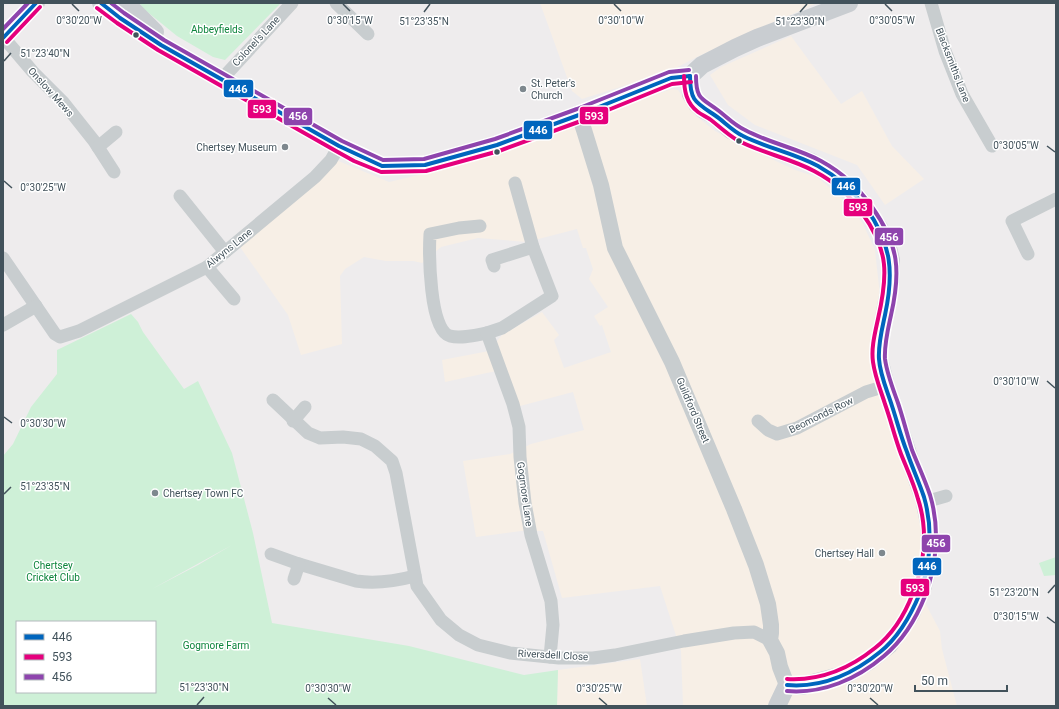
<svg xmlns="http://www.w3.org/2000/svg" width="1059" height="709" font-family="Roboto,sans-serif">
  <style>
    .commercial { fill: #f7efe6 }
    .green { fill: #cef0d7; fill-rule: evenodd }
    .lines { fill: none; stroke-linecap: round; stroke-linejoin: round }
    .minor { stroke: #c8cdcf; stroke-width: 13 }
    .tertiary { stroke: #c8cdcf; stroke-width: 16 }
    .secondary { stroke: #c9cdd1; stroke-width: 18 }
    .bus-1-casing { stroke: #fff; stroke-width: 7 }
    .bus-2-casing { stroke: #fff; stroke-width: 7 }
    .bus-3-casing { stroke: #fff; stroke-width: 7 }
    .bus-1 { stroke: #0065bd; stroke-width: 4 }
    .bus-2 { stroke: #e5007d; stroke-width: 4 }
    .bus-3 { stroke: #8e44ad; stroke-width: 4 }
    .ticks { fill: none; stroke: #42525b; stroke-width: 1.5 }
    .bus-dot { fill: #42525b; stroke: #fff; stroke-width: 1.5 }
    .poi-dot { fill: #7e888e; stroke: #fff; stroke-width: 1.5 }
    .labels { text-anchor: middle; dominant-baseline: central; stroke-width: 3; stroke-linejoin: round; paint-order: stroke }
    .park-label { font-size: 10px; fill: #0c843b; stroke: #fff }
    .street-label { font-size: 10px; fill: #42525b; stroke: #fff }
    .poi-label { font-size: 10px; fill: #42525b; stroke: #fff; text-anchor: start }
    .ticks-label { font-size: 10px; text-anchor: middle; fill: #42525b; stroke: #fff; stroke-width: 3; stroke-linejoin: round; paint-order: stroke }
    .line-badge { stroke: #fff; stroke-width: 1.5 }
    .badge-label { font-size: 11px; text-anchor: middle; font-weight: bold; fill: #fff }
  </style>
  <rect width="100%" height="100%" fill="#eeeced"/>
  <g class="commercial">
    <path d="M540,3H817L701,55L668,72L582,99L572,91Z"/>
    <path d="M791,36L841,104L862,91L892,146L924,179L885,205L857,165L755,125L728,105L710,75L721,67Z"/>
    <path d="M672,89L678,90L695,115L715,131L742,145L795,170L817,177L850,205L863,224L875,250L880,295L869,356L916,498L924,545L915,584L940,631L942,649L957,706H683L681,651L660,586L562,598L543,531H521L476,537L463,461L510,454L531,444L584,430L573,392L520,406L496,371L445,382L442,360L489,351L502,335L542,312L559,335L554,340L564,368L611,352L602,325L600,326L594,316L608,307L589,279L593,269L586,248H583L577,229L527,242L478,238L441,247L422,263L413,261H386L364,257L345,269L340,276L342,344L301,355L288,315L240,247L336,160L389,182L435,171Z"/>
    <path d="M640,659L647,706H557L558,670Z"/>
  </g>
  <g class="green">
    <path d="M139,3H281L225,60L213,57L177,36L145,10Z"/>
    <path d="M131,314L138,322L143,332L184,389L198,381L232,453L253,533L272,623L409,646L524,675L558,670L557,706H3V456L13,444L31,407L57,374V350ZM232,545L198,565L152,589ZM17,622H155V692H17Z"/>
    <path d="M1056,557V575L1044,576L1039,563Z"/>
  </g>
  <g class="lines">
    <g class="minor">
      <path d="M336,3L368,34"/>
      <path d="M931,3L945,51L962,94L992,146"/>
      <path d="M4,38L33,72L63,102L94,141L114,172"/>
      <path d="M221,80L292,3"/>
      <path d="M98,147L116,132"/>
      <path d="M180,196L225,252"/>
      <path d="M480,226L459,228L430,234C429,252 429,331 450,336C461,339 476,335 487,333L513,404L519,427L520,457L525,503L531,535L551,601L553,625L550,657"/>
      <path d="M1028,254L1012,221L1056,199"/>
      <path d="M3,258L55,334L60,337L79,331L207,267L315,177L331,160L339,146"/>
      <path d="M494,266L492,260L533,247"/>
      <path d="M207,267L234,299"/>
      <path d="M3,325L36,306"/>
      <path d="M487,333L502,328L552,296L533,247L515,183"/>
      <path d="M273,400L308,433L320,438L343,437L361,439L375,446L392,461L396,473L417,586L441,620L459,635L478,645L510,653L559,658H593L615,655L684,641L734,633L754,632L770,640"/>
      <path d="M293,421L305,407"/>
      <path d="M758,421L768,430L777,434L797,428L866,392L886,386"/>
      <path d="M925,502L946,496"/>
      <path d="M271,554L299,564L356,581C375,584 396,581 415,576"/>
      <path d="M294,579L299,564"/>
    </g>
    <path class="tertiary" d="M579,115L584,130L601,185L615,248L672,362L734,509L756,565L768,604L771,625V633L770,640L777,653L780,667L787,685"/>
    <g class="secondary">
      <path d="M101,3L120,18L161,45L339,146L356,155L382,166L425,165L497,145L579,115L671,78L690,76L702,65L735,48L757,38L849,3"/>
      <path d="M126,3L155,32"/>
      <path d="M3,38L36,3"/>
      <path d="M690,76L691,94L697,104L704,110L714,115L731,130L763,145L811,162L829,173L847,186L860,200L879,228L887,244L891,260V280L879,344V359L886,386L908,454L924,499L929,523L930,544L929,560L923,586L911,614L902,627L889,645L869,661L847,674L802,686L787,685L777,706"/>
    </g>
    <defs>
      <g id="bus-1">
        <path d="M101,3L120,18L161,45L339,146L382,166L425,165L497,145L579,115L671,78L690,76"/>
        <path d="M3,38L36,3"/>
        <path d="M690,76C690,100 695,102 713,114C724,121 731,130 743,136C767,148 794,153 818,166C836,176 853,191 866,208C892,244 894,273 885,315C882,329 878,344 879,359C880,375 887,390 892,406C897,421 901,437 907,452C912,467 919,482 924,497C933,528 931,563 920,593C911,615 899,637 880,652C853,674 822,688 787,685"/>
      </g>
      <g id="bus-2">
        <path d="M97,8L117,23L158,50L336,151L354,161L381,172L426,171L499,151L581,121L672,84L691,82"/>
        <path d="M7,42L40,7"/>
        <path d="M684,76C684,90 686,103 698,112C702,115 707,117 711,120C720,127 727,134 737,140C761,153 790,158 814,171C833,181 850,195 862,213C889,250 888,275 878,319C875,333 871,348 873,362C875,377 881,391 885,404C891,421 895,438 901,454C907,469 914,484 918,499C928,529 925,563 913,593C905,614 893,634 875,648C849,669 821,681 787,679"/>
      </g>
      <g id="bus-3">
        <path d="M111,3L124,13L164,40L342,141L383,160L424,159L495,139L577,109L669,72L689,70"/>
        <path d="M3,29L28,3"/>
        <path d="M696,76C696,100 702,98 719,111C728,118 734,125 745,130C769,143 797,148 821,161C841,172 859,188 872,207C899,245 901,271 891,315C888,329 884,345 885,359C887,374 893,389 898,403C903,418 907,434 912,450C918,465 925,480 930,495C940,528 937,564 925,596C916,619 903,640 884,656C857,679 823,694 787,691"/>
      </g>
    </defs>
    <use href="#bus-1" class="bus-1-casing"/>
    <use href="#bus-2" class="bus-2-casing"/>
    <use href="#bus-3" class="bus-3-casing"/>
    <use href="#bus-1" class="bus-1"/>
    <use href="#bus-2" class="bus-2"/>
    <use href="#bus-3" class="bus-3"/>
  </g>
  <path class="ticks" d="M72,4L79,11M343,4L350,11M614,4L621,11M885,4L892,11M424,12L430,4M800,12L807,4M4,61L11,53M1047,146L1055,152M4,181L12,188M1047,381L1055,388M4,417L12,423M4,494L11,487M1048,593L1055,585M1047,617L1055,623M328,698L336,705M599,698L607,705M870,698L878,705M197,705L204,697"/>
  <g class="bus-dot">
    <circle cx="136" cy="35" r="3.5"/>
    <circle cx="739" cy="141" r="3.5"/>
    <circle cx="497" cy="152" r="3.5"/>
  </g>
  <g class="poi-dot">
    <circle cx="523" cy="89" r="4"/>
    <circle cx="285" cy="147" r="4"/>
    <circle cx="155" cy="493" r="4"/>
    <circle cx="882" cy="553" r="4"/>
  </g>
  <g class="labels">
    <g class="park-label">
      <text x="217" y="29">Abbeyfields</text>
      <text x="53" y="565">Chertsey<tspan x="53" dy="12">Cricket Club</tspan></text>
      <text x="216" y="645">Gogmore Farm</text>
    </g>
    <g class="street-label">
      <text transform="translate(256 41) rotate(-47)">Colonel's Lane</text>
      <text transform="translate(953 65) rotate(69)">Blacksmiths Lane</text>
      <text transform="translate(51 92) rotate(48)">Onslow Mews</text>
      <text transform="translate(229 248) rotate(-39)">Alwyns Lane</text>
      <text transform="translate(693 410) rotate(67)">Guildford Street</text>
      <text transform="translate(821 415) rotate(-26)">Beomonds Row</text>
      <text transform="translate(525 494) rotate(82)">Gogmore Lane</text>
      <text transform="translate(553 655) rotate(3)">Riversdell Close</text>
    </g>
    <g class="poi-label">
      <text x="531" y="83">St. Peter's<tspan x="531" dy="12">Church</tspan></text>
      <text x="277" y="147" text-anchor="end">Chertsey Museum</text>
      <text x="163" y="493">Chertsey Town FC</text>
      <text x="874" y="553" text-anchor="end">Chertsey Hall</text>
    </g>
  </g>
  <g class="ticks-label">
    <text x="350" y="24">0°30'15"W</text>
    <text x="621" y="24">0°30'10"W</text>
    <text x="79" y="24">0°30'20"W</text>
    <text x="892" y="24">0°30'05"W</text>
    <text x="424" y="25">51°23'35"N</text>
    <text x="800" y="25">51°23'30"N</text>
    <text x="45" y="57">51°23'40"N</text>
    <text x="1016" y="149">0°30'05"W</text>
    <text x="43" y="191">0°30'25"W</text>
    <text x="1016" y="385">0°30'10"W</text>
    <text x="43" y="427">0°30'30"W</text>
    <text x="45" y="490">51°23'35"N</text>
    <text x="1014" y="596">51°23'20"N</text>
    <text x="1016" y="620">0°30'15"W</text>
    <text x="204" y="691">51°23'30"N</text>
    <text x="328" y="692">0°30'30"W</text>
    <text x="599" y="692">0°30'25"W</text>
    <text x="870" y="692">0°30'20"W</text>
  </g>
  <g class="line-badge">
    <rect x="223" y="79" width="31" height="19" rx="4" fill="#0065bd"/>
    <rect x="247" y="99" width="30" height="20" rx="4" fill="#e5007d"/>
    <rect x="579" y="106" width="30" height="19" rx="4" fill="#e5007d"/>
    <rect x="283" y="107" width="30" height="19" rx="4" fill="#8e44ad"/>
    <rect x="523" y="120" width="30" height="20" rx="4" fill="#0065bd"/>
    <rect x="831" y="177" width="30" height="19" rx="4" fill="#0065bd"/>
    <rect x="843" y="198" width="30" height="19" rx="4" fill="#e5007d"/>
    <rect x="874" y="227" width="30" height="19" rx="4" fill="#8e44ad"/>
    <rect x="921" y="534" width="30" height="19" rx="4" fill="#8e44ad"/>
    <rect x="912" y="557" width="30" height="19" rx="4" fill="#0065bd"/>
    <rect x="900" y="578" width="30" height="19" rx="4" fill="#e5007d"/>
  </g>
  <g class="badge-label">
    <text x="238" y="93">446</text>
    <text x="262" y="113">593</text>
    <text x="594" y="120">593</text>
    <text x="298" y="120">456</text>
    <text x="538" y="134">446</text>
    <text x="846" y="190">446</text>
    <text x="858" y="211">593</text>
    <text x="889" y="241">456</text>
    <text x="936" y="547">456</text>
    <text x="927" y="570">446</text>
    <text x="915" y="592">593</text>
  </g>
  <rect width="1059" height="709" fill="none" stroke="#42525b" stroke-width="8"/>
  <rect x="16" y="621" width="140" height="72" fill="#ffffff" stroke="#b3babd"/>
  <rect x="24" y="634" width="20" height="6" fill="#0065bd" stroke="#b3babd"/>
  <text x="52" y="641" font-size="12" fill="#42525b">446</text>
  <rect x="24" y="654" width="20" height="6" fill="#e5007d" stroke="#b3babd"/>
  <text x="52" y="661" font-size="12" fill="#42525b">593</text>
  <rect x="24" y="674" width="20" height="6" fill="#8e44ad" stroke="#b3babd"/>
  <text x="52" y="681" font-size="12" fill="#42525b">456</text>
  <path d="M915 685v6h92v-6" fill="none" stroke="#42525b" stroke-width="2"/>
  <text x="921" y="685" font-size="12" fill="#42525b" stroke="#ffffff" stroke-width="3" paint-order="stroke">50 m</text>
</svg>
